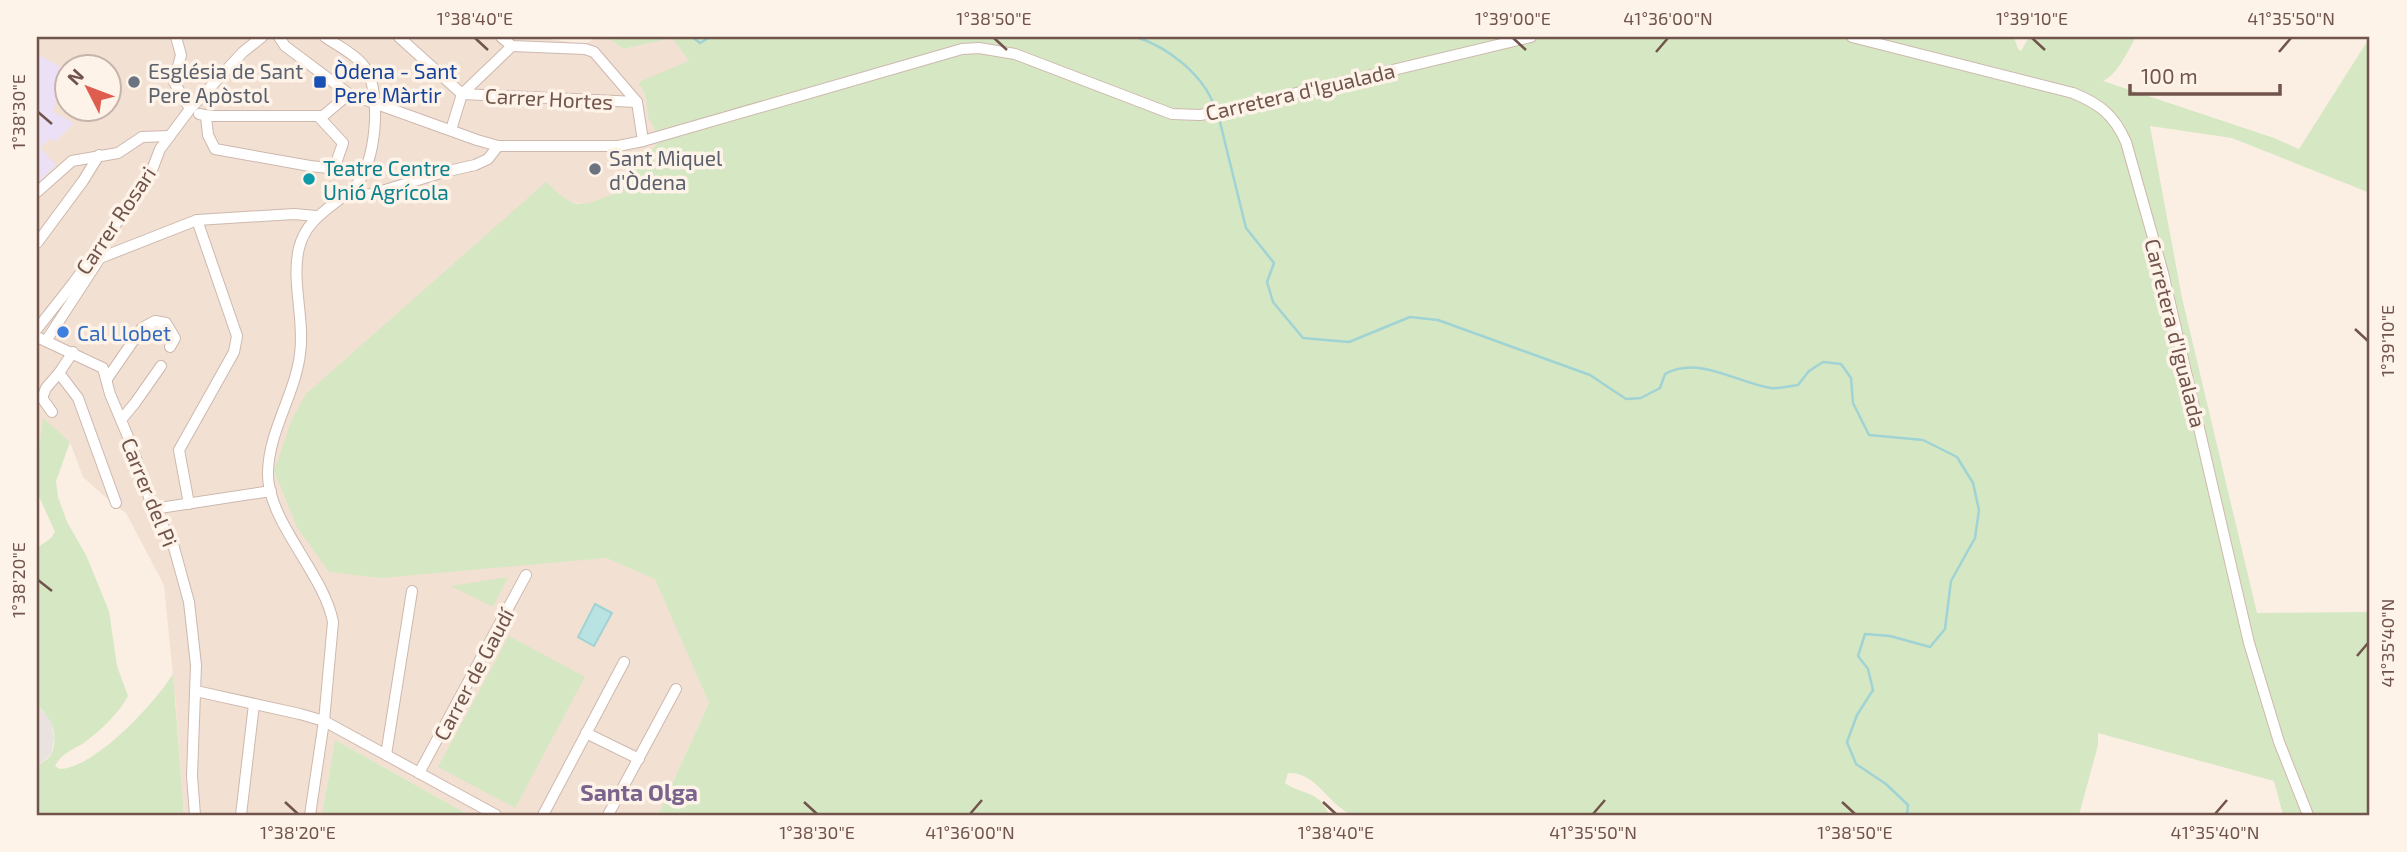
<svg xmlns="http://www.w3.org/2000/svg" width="2407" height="852" font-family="'Exo 2',sans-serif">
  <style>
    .residential { fill: #f2e0d2; fill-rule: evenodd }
    .industrial { fill: #eae2de }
    .education { fill: #ece0f7 }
    .green { fill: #d6e7c3 }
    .water { fill: #b9e2e3; stroke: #a0d3d4; stroke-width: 2 }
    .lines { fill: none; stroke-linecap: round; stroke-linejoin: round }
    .stream { stroke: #a0d3d4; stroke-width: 2.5 }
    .minor-casing { stroke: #ceb8ae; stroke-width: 12 }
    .minor { stroke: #fff; stroke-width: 10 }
    .ticks { fill: none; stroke: #71544b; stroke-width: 2.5 }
    .worship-dot { fill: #6b7280; stroke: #fef3e9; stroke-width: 2.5 }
    .transit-dot { fill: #1a4fb4; stroke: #fef3e9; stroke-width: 2.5 }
    .culture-dot { fill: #0f9aa8; stroke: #fef3e9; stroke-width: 2.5 }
    .shop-dot { fill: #3f7fe0; stroke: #fef3e9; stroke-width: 2.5 }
    .labels { text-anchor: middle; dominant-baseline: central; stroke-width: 7; stroke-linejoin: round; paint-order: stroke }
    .worship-label { font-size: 21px; fill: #5b616d; stroke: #fef3e9; text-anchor: start }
    .transit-label { font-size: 21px; fill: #164399; stroke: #fef3e9; text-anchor: start }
    .street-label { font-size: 21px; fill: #71544b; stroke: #fef3e9 }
    .culture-label { font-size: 21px; fill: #0d838f; stroke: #fef3e9; text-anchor: start }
    .shop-label { font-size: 21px; fill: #366cbe; stroke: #fef3e9; text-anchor: start }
    .neighbourhood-label { font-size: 23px; font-weight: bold; fill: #7a638d; stroke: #fef3e9 }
    .neatline { fill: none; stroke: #71544b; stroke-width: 2.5 }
    .ticks-label { font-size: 18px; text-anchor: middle; fill: #71544b }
  </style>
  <rect width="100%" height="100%" fill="#fbefe3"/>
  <path class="residential" d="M37,37H535L584,44L598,37H606L624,49L672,38L690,62L641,81L640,87L646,97L648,117L654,126L657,144L645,157L629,162L617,192L587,205L566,201L545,182L544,562L606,558L656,579L709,703L658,815H469L335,740L322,815H184L176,706L164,585L126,513L112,503L83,477L70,442L43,419L37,464ZM66,66H108V108H66Z"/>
  <path class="industrial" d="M37,706L50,717L54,738L51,754L37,767Z"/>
  <path class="education" d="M37,54L66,70L53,112L74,123L55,142L50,138L40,148L56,165L37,183Z"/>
  <g class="green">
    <path d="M606,37H2014L2018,49L2021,51L2029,37H2136C2127,52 2118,74 2103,81L2274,138L2299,149L2370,37V193L2232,138L2150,126L2182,298L2257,613L2370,612V815H2283L2274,781L2098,733V745L2079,815H1352C1327,804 1317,772 1288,773L1285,783C1303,796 1319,789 1329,815H658L709,703L655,579L606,558L381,578L329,572L297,527L274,471L292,419L306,394L546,182C576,211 580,208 617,192L629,162L645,157L657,144L654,127L648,118L646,97L639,84L641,81L689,61L672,38L624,49Z"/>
    <path d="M43,418L70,442L56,481L58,497L67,522L86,555L109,611L117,666L128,696C119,713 101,730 85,742C75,749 61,753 55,766L60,769C95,768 155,703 173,674L184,815H37V767C41,763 47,760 50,756C60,740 52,714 37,706V548L51,538L55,532L37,492V464Z"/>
    <path d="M508,577L493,607L451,586Z"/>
    <path d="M509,636L585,677L515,808L438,767Z"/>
    <path d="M335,740L469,815H322Z"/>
  </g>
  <path class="water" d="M595,604L612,613L594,646L578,637Z"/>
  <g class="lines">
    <g class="stream">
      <path d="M692,37L700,43L710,37"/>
      <path d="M1136,37C1168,47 1204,75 1215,108"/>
      <path d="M1218,114L1246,228L1274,263L1267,282L1273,302L1303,338L1349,342L1410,317L1438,320L1590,375L1626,399L1641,398L1660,388L1665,374C1699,355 1737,383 1771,388C1779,389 1790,386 1798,385L1809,371L1823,362L1841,364L1851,378L1853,403L1869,435L1923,440L1957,457L1973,483L1979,510L1975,538L1951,581L1945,629L1930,647L1890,636L1865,634L1858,656L1868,669L1873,690L1857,715L1847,742L1856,764L1886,784L1908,805L1907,815"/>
    </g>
    <defs>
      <g id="minor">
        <path d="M176,37L181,55L174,82L190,109"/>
        <path d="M279,37L285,46L349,94L477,140L498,146H618L643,141L962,49L979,48L1015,54L1172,114L1200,115L1222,111L1531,37"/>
        <path d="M399,37L462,94L637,102"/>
        <path d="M501,37L512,46L585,49L594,52L637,102L643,141"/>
        <path d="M1852,37L2073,93C2100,104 2114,115 2126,142L2163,273L2249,643L2279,742L2308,815"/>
        <path d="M199,114L210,116H323L349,94"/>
        <path d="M206,116L208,135L215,149L310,166L329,168L335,166L343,143L318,116"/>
        <path d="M451,130L462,94L512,46"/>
        <path d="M37,192L72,161L118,153L142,137L170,136"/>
        <path d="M342,197L372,194L444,172L475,165L488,159L498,146"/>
        <path d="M37,243L83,181L99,155"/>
        <path d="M37,329L74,282L149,178L160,149L190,109L243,52L262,37"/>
        <path d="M37,337L103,368L110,394L131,444L153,509L173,544L189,602L196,665L192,776L195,815"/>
        <path d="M46,341L100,258L197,220L294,214L316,216"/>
        <path d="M73,352L59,373L78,398L116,503"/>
        <path d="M107,379L142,328L155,321L166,323L175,338L170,347"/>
        <path d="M52,412L42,398L46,388L59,373"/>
        <path d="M121,420L135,403L161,366"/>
        <path d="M189,504L179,450L234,352L237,336L197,220"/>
        <path d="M153,509L271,491"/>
        <path d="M196,691L300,714L324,721L496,815"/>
        <path d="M586,733L639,759"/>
        <path d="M386,755L412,591"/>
        <path d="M419,773L526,575"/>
        <path d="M241,815L254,704"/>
        <path d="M310,815L324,721L333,622C324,573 266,520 268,472C269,430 295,395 300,354C305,319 291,282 299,248C307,216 334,207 355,186C376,166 382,94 366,69C357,55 338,46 325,37"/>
        <path d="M543,815L624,662"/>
        <path d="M608,815L676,689"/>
      </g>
    </defs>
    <use href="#minor" class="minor-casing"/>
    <use href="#minor" class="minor"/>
  </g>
  <path class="ticks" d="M475,38L488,50M994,38L1007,50M1513,38L1526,50M2032,38L2045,50M1656,52L1668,38M2279,52L2291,38M38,112L52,124M2355,329L2368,341M38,580L52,591M2357,656L2368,643M285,802L298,814M804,802L817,814M1323,802L1336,814M1842,802L1855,814M970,814L982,800M1593,814L1605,800M2215,814L2227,800"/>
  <g class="worship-dot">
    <circle cx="134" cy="82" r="7"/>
    <circle cx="595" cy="169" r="7"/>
  </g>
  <rect class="transit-dot" x="313" y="75" width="14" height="14" rx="3.5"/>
  <circle class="culture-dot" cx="309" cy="179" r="7"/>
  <circle class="shop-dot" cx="63" cy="332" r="7"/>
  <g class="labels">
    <g class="worship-label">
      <text x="148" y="70">Església de Sant<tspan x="148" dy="24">Pere Apòstol</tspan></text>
      <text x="609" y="157">Sant Miquel<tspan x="609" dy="24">d'Òdena</tspan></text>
    </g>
    <g class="transit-label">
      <text x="334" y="70">Òdena - Sant<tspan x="334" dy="24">Pere Màrtir</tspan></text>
    </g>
    <g class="street-label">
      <text transform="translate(1300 91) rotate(-13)">Carretera d'Igualada</text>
      <text transform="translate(549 98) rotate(3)">Carrer Hortes</text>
      <text transform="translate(115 220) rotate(-56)">Carrer Rosari</text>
      <text transform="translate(2176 333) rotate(76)">Carretera d'Igualada</text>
      <text transform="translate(150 492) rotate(68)">Carrer del Pi</text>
      <text transform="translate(473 674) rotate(-62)">Carrer de Gaudí</text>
    </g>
    <g class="culture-label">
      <text x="323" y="167">Teatre Centre<tspan x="323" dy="24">Unió Agrícola</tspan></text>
    </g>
    <g class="shop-label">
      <text x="77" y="332">Cal Llobet</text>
    </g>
    <g class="neighbourhood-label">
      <text x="639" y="792">Santa Olga</text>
    </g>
  </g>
  <rect width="2407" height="852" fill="none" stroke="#fef3e9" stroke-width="77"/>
  <g transform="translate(88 88) rotate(312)"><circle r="33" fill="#fef3e9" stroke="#c6b3aa" stroke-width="2"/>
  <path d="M0-5L12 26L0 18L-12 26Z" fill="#de5d4f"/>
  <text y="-10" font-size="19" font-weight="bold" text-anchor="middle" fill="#71544b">N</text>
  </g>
  <path d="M2130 84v10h150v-10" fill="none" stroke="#71544b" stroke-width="3.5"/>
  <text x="2141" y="84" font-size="21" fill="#71544b" stroke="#fef3e9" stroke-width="5" paint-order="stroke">100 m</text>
  <rect x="38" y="38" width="2330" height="776" class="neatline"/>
  <g class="ticks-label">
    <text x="475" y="25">1°38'40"E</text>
    <text x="994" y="25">1°38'50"E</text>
    <text x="1513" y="25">1°39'00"E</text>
    <text x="1668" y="25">41°36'00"N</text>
    <text x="2032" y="25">1°39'10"E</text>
    <text x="2291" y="25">41°35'50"N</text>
    <text transform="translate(19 112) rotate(-90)" y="6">1°38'30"E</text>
    <text transform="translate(2388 341) rotate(-90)" y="6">1°39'10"E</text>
    <text transform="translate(19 580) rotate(-90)" y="6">1°38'20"E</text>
    <text transform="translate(2388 643) rotate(-90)" y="6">41°35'40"N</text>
    <text x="298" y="839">1°38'20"E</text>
    <text x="817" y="839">1°38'30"E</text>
    <text x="970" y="839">41°36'00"N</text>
    <text x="1336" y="839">1°38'40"E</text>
    <text x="1593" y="839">41°35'50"N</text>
    <text x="1855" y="839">1°38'50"E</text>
    <text x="2215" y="839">41°35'40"N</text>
  </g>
</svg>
